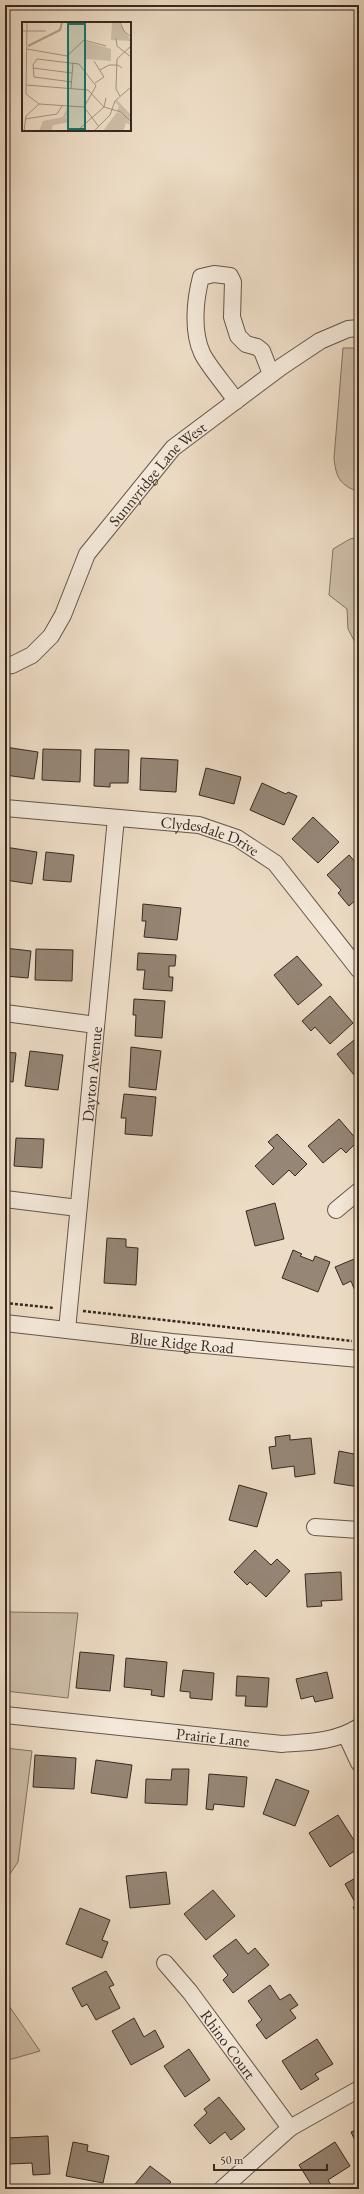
<svg xmlns="http://www.w3.org/2000/svg" width="364" height="2194" font-family="'EB Garamond',serif">
  <style>
    .green { fill: #cebea9; stroke: #827465 }
    .building { fill: #968676; stroke: #372921 }
    .lines { fill: none; stroke-linecap: round; stroke-linejoin: round }
    .minor-casing { stroke: #64564a; stroke-width: 18 }
    .path { stroke: #372921; stroke-width: 2.5; stroke-dasharray: 3 2; stroke-linecap: butt }
    .minor { stroke: #f3e8d9; stroke-width: 16 }
    .labels { text-anchor: middle; dominant-baseline: central; stroke-width: 4; stroke-linejoin: round; paint-order: stroke }
    .street-label { font-size: 16px; fill: #372921; stroke: #f3e8d9 }
    .inset-river { fill: none; stroke: #af9f8d; stroke-width: 2 }
    .inset-road { fill: none; stroke: #a49483; stroke-width: 1 }
    .view { fill: #0f766e; fill-opacity: 0.15; stroke: #0f766e; stroke-width: 2 }
    .inset-edge { fill: none; stroke: #372921; stroke-width: 2 }
  </style>
  <rect width="100%" height="100%" fill="#eddcc5"/>
  <filter id="stains"><feTurbulence type="fractalNoise" baseFrequency=".005" numOctaves="4"/><feColorMatrix values="0 0 0 0 .2 0 0 0 0 .09 0 0 0 0 .02 0 0 0 .5 -.17"/></filter>
  <radialGradient id="worn" r=".72"><stop offset=".6" stop-color="#630" stop-opacity="0"/><stop offset="1" stop-color="#630" stop-opacity=".3"/></radialGradient>
  <g class="green">
    <path d="M343,348H359V492C340,485 336,478 334,458Z"/>
    <path d="M359,537V650L348,629L347,609L329,595L333,549L350,539Z"/>
    <path d="M6,1612L78,1613L68,1698L5,1691Z"/>
    <path d="M5,1748L32,1751L18,1862L5,1881Z"/>
    <path d="M5,2000L40,2051L5,2061Z"/>
  </g>
  <g class="building">
    <path d="M5,747L38,752L34,779L5,775Z"/>
    <path d="M43,749L81,750L80,782L42,780Z"/>
    <path d="M95,749L129,750L128,783H110V787L94,786Z"/>
    <path d="M141,758L178,760L176,792L140,790Z"/>
    <path d="M206,768L241,777L234,804L199,795Z"/>
    <path d="M262,783L286,794L288,792L297,796L284,825L250,810Z"/>
    <path d="M313,817L339,842L318,863L292,839Z"/>
    <path d="M5,847L37,852L32,884L5,880Z"/>
    <path d="M46,852L74,855L71,882L43,880Z"/>
    <path d="M349,855L359,866V897L349,906L338,893L341,890L327,875Z"/>
    <path d="M143,904L181,908L177,940L144,937L146,921H142Z"/>
    <path d="M5,948L31,951L28,978L5,976Z"/>
    <path d="M36,949L73,950L72,981L35,980Z"/>
    <path d="M138,953L176,955L175,966H169V977H173L172,991L143,989L145,970H137Z"/>
    <path d="M297,956L322,985L298,1005L274,975Z"/>
    <path d="M330,996L353,1023L330,1044L315,1027L311,1031L302,1021Z"/>
    <path d="M134,999L165,1001L162,1038L135,1036L136,1015H133Z"/>
    <path d="M359,1036V1081L337,1054Z"/>
    <path d="M131,1047L161,1051L156,1090L129,1087Z"/>
    <path d="M30,1051L63,1055L58,1090L25,1086Z"/>
    <path d="M5,1052L16,1053L13,1082L5,1081Z"/>
    <path d="M124,1094L156,1097L152,1136L125,1134L126,1118H121Z"/>
    <path d="M339,1119L358,1141L346,1153L341,1148L323,1163L308,1146Z"/>
    <path d="M277,1134L307,1164L295,1176L289,1170L273,1185L255,1166L274,1148L268,1142Z"/>
    <path d="M16,1138L44,1139L42,1168L14,1166Z"/>
    <path d="M275,1203L284,1239L255,1246L246,1211Z"/>
    <path d="M107,1238L126,1239V1247L138,1248L136,1285L104,1283Z"/>
    <path d="M293,1250L302,1254L300,1256L313,1261L315,1256L330,1262L318,1292L282,1278Z"/>
    <path d="M359,1257V1290L355,1291L351,1281L343,1285L335,1267Z"/>
    <path d="M290,1435V1440L311,1438L315,1474L295,1477L294,1466L272,1469L269,1447L276,1446L275,1437Z"/>
    <path d="M339,1451L359,1455V1487L334,1483Z"/>
    <path d="M239,1485L267,1493L257,1527L229,1520Z"/>
    <path d="M255,1550L271,1565L277,1559L290,1571L266,1597L250,1582L247,1585L234,1572Z"/>
    <path d="M341,1572L342,1600L321,1601L322,1606L307,1607L305,1574Z"/>
    <path d="M80,1652L114,1655L110,1691L76,1688Z"/>
    <path d="M126,1658L167,1662L164,1697L151,1695L152,1690L124,1687Z"/>
    <path d="M183,1670L214,1673L212,1700L190,1698V1692L180,1691Z"/>
    <path d="M327,1672L333,1698L315,1702L313,1696L301,1699L296,1679Z"/>
    <path d="M237,1676L269,1678L267,1707L245,1706L246,1696H236Z"/>
    <path d="M35,1755L76,1758L74,1789L33,1787Z"/>
    <path d="M96,1760L132,1765L127,1798L91,1793Z"/>
    <path d="M172,1769H189L187,1805L145,1803L146,1779L171,1780Z"/>
    <path d="M209,1774L247,1777L244,1807L214,1804L213,1810L206,1809Z"/>
    <path d="M276,1779L309,1791L295,1826L263,1814Z"/>
    <path d="M338,1815L359,1848L330,1867L309,1833Z"/>
    <path d="M166,1872L170,1904L130,1908L126,1876Z"/>
    <path d="M359,1876V1918L353,1907L357,1906L345,1884Z"/>
    <path d="M213,1890L235,1916L206,1940L184,1914Z"/>
    <path d="M80,1908L110,1920L102,1940L108,1942L102,1958L66,1944Z"/>
    <path d="M236,1939L248,1954L255,1948L269,1965L233,1993L223,1980L228,1975L213,1956Z"/>
    <path d="M106,1971L114,1985L109,1987L120,2008L96,2020L87,2004L82,2007L72,1988Z"/>
    <path d="M270,1985L280,2000L290,1994L298,2005L290,2010L296,2018L266,2039L256,2025L262,2020L248,2001Z"/>
    <path d="M134,2018L144,2037L155,2030L164,2047L131,2065L112,2031Z"/>
    <path d="M317,2039L333,2064L315,2074L319,2079L301,2090L282,2061Z"/>
    <path d="M189,2049L210,2080L185,2097L164,2066Z"/>
    <path d="M219,2097L245,2129L231,2140L225,2132L210,2144L194,2125L207,2113L204,2109Z"/>
    <path d="M359,2129V2149L351,2132Z"/>
    <path d="M48,2136L50,2174L33,2175L32,2163L9,2164L7,2138Z"/>
    <path d="M73,2142L88,2145L87,2151L109,2156L103,2183L66,2176Z"/>
    <path d="M335,2142L350,2166L328,2180L333,2188L314,2189L299,2165Z"/>
    <path d="M150,2166L171,2182L165,2189H131Z"/>
  </g>
  <g class="lines">
    <defs>
      <g id="minor">
        <path d="M236,401C227,387 208,366 202,353C192,331 195,300 201,277L214,274L230,276L233,282L232,317L238,336L246,344L257,347L262,351L271,374"/>
        <path id="s1" d="M5,666L12,665L32,655L51,636L63,615L87,554L173,448L281,367L320,341L348,329L359,328"/>
        <path id="s2" d="M5,808L199,825L237,838L275,863L359,970"/>
        <path d="M5,1013L96,1025"/>
        <path d="M5,1199L78,1208"/>
        <path d="M336,1210L359,1191"/>
        <path id="s3" d="M5,1323L172,1342L359,1359"/>
        <path id="s4" d="M67,1330L116,818"/>
        <path d="M315,1527L359,1530"/>
        <path id="s5" d="M5,1715L282,1744C309,1742 335,1742 359,1727"/>
        <path d="M346,1735L359,1763"/>
        <path id="s6" d="M165,1963L190,1992L290,2128"/>
        <path d="M222,2189L290,2128L359,2089"/>
      </g>
    </defs>
    <use href="#minor" class="minor-casing"/>
    <g class="path">
      <path d="M5,1303L54,1308"/>
      <path d="M83,1311L352,1341"/>
    </g>
    <use href="#minor" class="minor"/>
  </g>
  <g class="labels">
    <g class="street-label">
      <text stroke="none"><textPath href="#s1" startOffset="253">Sunnyridge Lane West</textPath></text>
      <text stroke="none"><textPath href="#s2" startOffset="208">Clydesdale Drive</textPath></text>
      <text stroke="none"><textPath href="#s4" startOffset="257">Dayton Avenue</textPath></text>
      <text stroke="none"><textPath href="#s3" startOffset="178">Blue Ridge Road</textPath></text>
      <text stroke="none"><textPath href="#s5" startOffset="209">Prairie Lane</textPath></text>
      <text stroke="none"><textPath href="#s6" startOffset="103">Rhino Court</textPath></text>
    </g>
  </g>
  <g transform="translate(22 22)">
    <rect width="109" height="109" fill="#eddcc5"/>
    <path d="M90,0H97L109,19L89,18ZM62,19L89,27V39L63,37L62,28L65,26L62,25ZM95,78L109,93V99L95,89L97,84L93,80ZM45,86H47L44,95L48,100L31,103L29,109H17L21,99L41,95ZM95,90L104,95L109,103L104,101L101,109H81Z" fill="#cebea9"/>
    <path class="inset-river" d="M6,24L38,8L40,0"/>
    <path class="inset-road" d="M5,0L4,72L17,82M98,0L102,9L109,15M0,9H24M94,16L95,24L109,35M5,27L45,34L62,18L84,24M72,39L82,55L73,61M11,46L50,51M78,48L87,43H96L100,46M4,63L66,68L82,85L99,90L109,100M49,66L51,41M98,74L94,67L95,37L109,24M17,82L62,85L74,64L57,42L15,37L11,43L12,55L50,60M62,85L77,105M3,97L35,92L40,84M2,109L4,94L17,82M55,109L82,85L84,76M72,109L88,93L93,79L109,65"/>
    <path class="view" d="M46,2H63V107H46Z"/>
    <rect width="109" height="109" class="inset-edge"/>
  </g>
  <rect width="364" height="2194" fill="none" stroke="#eddcc5" stroke-width="20"/>
  <rect x="6" y="6" width="352" height="2182" fill="none" stroke="#372921" stroke-width="2"/>
  <rect x="10" y="10" width="344" height="2174" fill="none" stroke="#372921"/>
  <path d="M214 2164v6h113v-6" fill="none" stroke="#372921" stroke-width="2"/>
  <text x="220" y="2164" font-size="12" fill="#372921" stroke="#f3e8d9" stroke-width="3" paint-order="stroke">50 m</text>
  <rect width="100%" height="100%" filter="url(#stains)"/>
  <rect width="100%" height="100%" fill="url(#worn)"/>
</svg>
